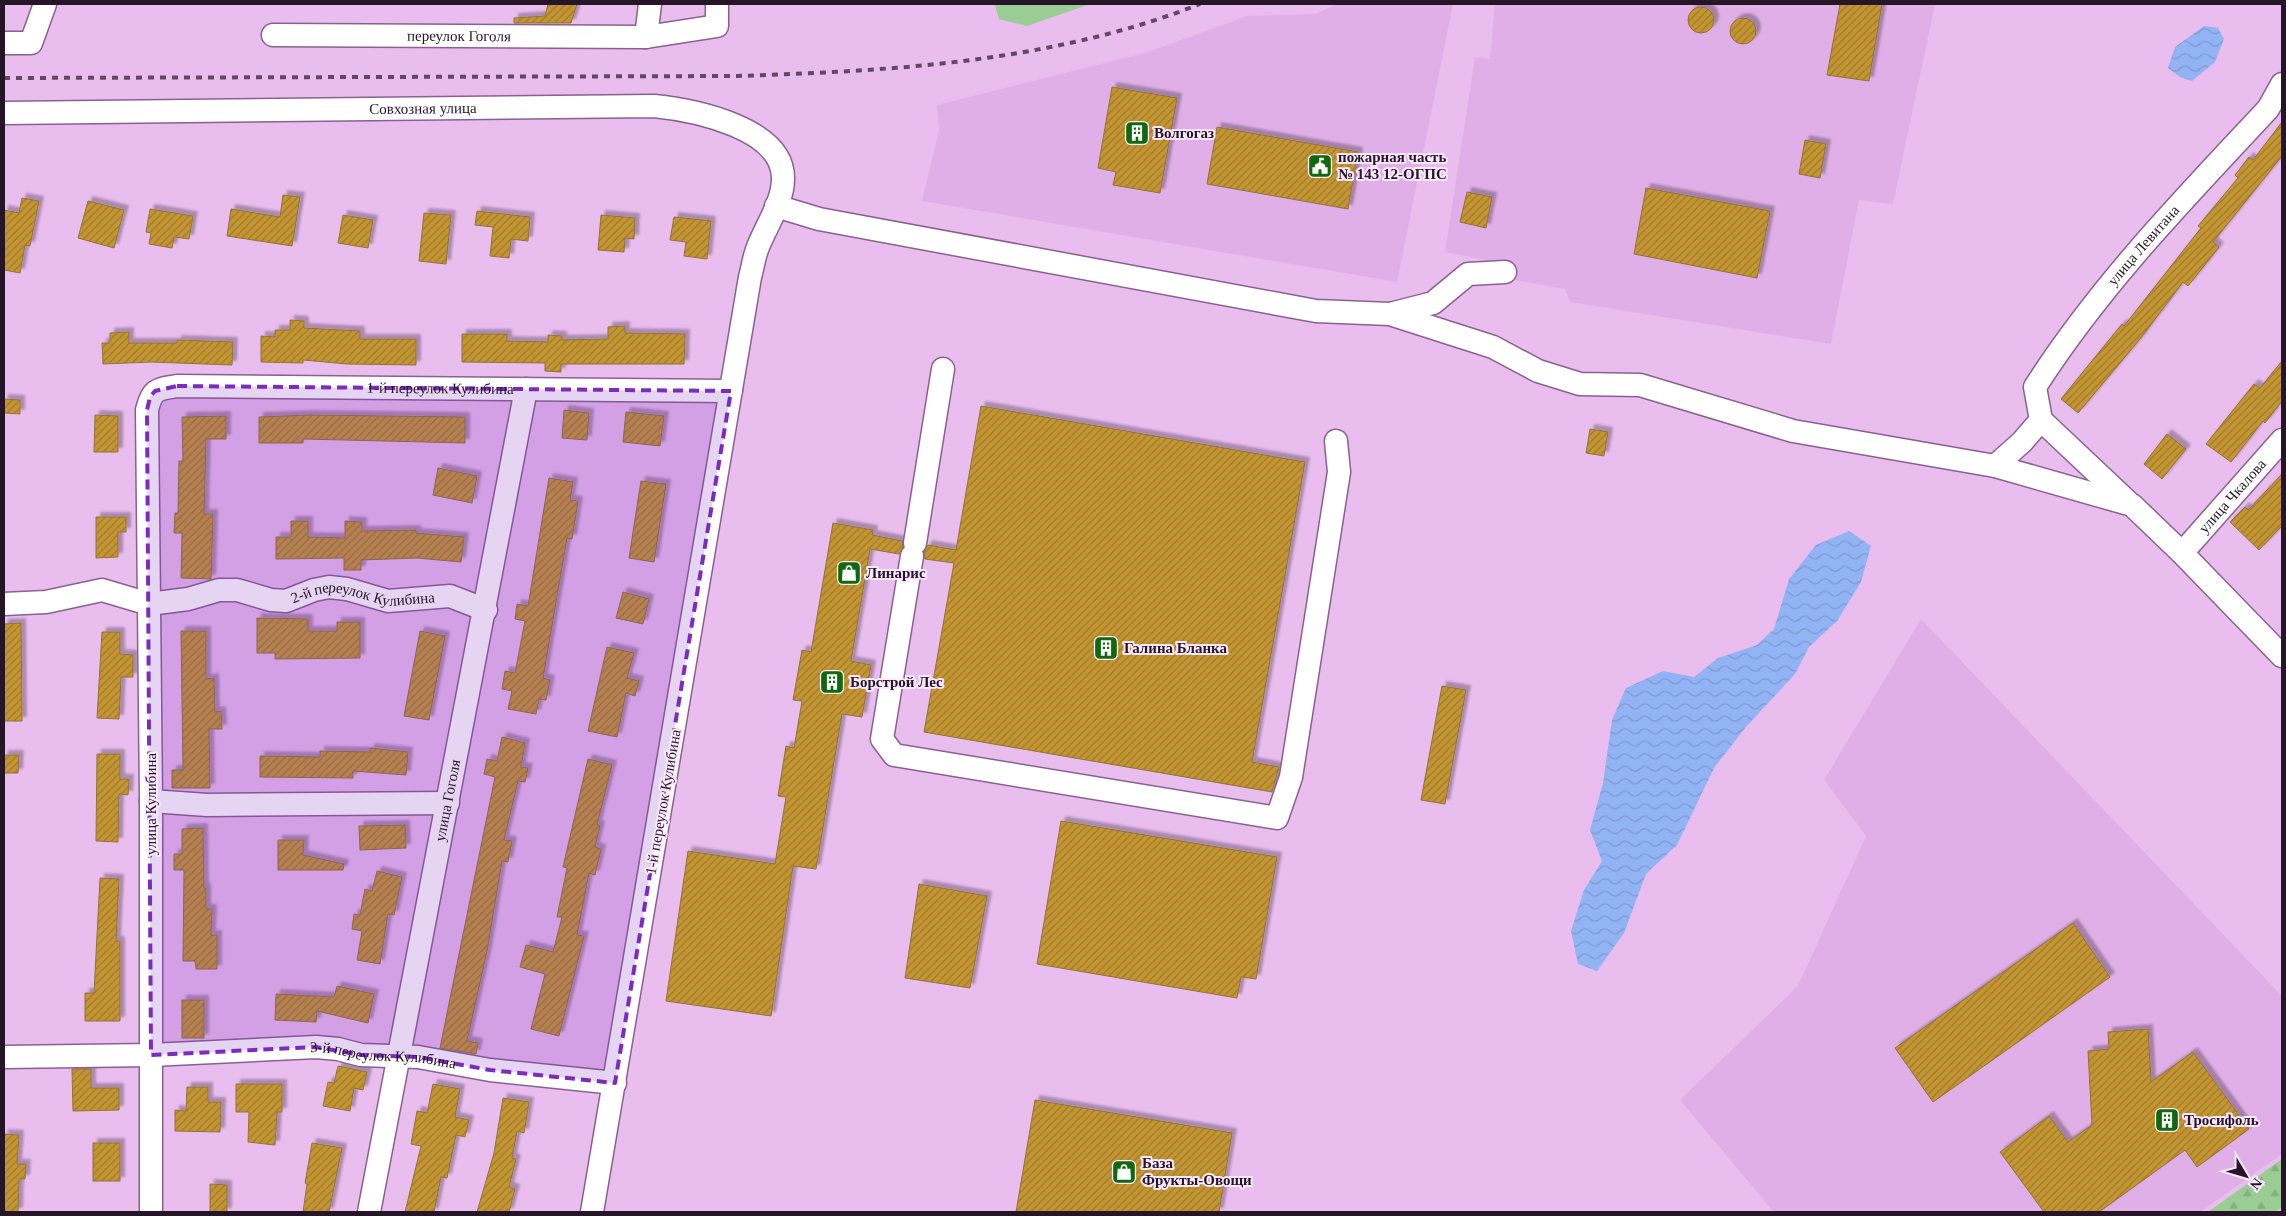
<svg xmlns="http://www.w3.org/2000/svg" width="2286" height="1216" font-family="Georgia,serif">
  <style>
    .built { fill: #e1afe7 }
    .forest { fill: url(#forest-firs) }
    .garden { fill: #99cd94 }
    .water { fill: url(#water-waves) }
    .building { fill: url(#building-hatch); stroke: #90733a; filter: url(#shadow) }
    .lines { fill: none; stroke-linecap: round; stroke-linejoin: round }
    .minor-casing { stroke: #89618f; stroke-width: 25 }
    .minor { stroke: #fff; stroke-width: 22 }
    .rail { stroke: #614964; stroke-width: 4; stroke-dasharray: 6 6; stroke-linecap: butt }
    .marked { fill: #7b2cbf; fill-opacity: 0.2; stroke: #7b2cbf; stroke-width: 4; stroke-dasharray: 10 6; stroke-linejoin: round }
    .labels { text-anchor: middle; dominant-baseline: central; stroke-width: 4; stroke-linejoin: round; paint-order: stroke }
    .street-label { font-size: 15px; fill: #251527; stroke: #fbe9fd }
    .poi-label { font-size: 15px; font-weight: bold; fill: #251527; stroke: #fbe9fd; text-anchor: start }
  </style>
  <defs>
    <pattern id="forest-firs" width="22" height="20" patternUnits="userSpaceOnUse" patternTransform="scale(1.25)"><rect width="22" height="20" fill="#99cd94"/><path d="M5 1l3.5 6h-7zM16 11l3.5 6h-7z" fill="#84af80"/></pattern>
    <pattern id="water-waves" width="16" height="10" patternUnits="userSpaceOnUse" patternTransform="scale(1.25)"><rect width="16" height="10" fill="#92b4f4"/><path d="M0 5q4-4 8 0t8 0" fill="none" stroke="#7e9ad1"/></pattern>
    <pattern id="building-hatch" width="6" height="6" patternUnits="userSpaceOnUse" patternTransform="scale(1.25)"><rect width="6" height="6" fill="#c49633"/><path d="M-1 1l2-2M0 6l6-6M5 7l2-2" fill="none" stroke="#9f792b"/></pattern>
    <filter id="shadow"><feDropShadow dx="4.5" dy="-4.5" stdDeviation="1" flood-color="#0004"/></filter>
  </defs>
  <rect width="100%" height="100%" fill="#eabdef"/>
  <g class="built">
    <path d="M1338,4H1453L1397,282L922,201L939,130L937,105L1148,52L1247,16L1315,14Z"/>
    <path d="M1495,4H1935L1893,204L1859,200L1831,344L1570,302L1565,289L1503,278L1507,264L1445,252L1475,57L1490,59Z"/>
    <path d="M1921,619L2282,996V1154L2200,1212H1774L1680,1100L1798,986L1866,836L1824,780Z"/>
  </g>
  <path class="forest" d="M2282,1159V1207L2275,1212H2208Z"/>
  <path class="garden" d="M1090,4L1027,26L999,19L995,5Z"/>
  <g class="water">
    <path d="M2204,26L2218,28L2224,39L2215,62L2192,81L2180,77L2168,68L2175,47Z"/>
    <path d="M1849,531L1871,546L1861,582L1837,621L1809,647L1795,674L1745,728L1714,768L1677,845L1646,874L1624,933L1597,971L1578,964L1571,931L1584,890L1602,861L1590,830L1603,783L1612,720L1626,688L1663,671L1694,677L1718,658L1757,645L1774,629L1789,579L1816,545Z"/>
  </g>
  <g class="building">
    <path d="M548,4H577L571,23H514V18L545,16Z"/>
    <path d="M1840,4H1882L1869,81L1827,75Z"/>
    <circle cx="1701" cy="20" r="13"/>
    <circle cx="1743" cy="31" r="13"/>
    <path d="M1112,87L1177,98L1160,193L1113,185L1116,172L1098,168Z"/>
    <path d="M2282,122V156L2213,242L2219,247L2188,286L2183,282L2140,339L2078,413L2061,399L2122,324L2124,326L2201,228L2198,226L2238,178L2235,175L2249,157L2253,160Z"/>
    <path d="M1217,127L1358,152L1348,209L1207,184Z"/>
    <path d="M1805,140L1826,144L1820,178L1799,174Z"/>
    <path d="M1646,188L1770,211L1757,278L1634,254Z"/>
    <path d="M1467,192L1492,197L1486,228L1460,222Z"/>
    <path d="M283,195L300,197L292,246L227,236L231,209L280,217Z"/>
    <path d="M22,198L39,201L30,246L25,245L20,273L4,270V210L19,213Z"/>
    <path d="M88,201L124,210L114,248L78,238Z"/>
    <path d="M150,209L193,216L189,239L174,237L172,248L149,244L151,233L146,232Z"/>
    <path d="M477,211L530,217L528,241L511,239L509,258L490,256L493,227L475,225Z"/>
    <path d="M424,213L451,215L446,264L419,261Z"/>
    <path d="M343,215L373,220L368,248L338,243Z"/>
    <path d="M601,215L635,218L634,239L625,238L624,252L598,250Z"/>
    <path d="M674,217L711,221L707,259L684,256L686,242L670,240Z"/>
    <path d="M290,320L304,321V328L360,331V339H416V365L347,364L303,360V363L261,362V336L275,337V330H290Z"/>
    <path d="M625,326V333L685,334L684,364H561V372L545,371V363L462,362V334H507V341L548,342V335L562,336V340L608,339V327Z"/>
    <path d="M129,332V343H177V340L233,342L232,365L151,362L103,364L102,343H110V333Z"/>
    <path d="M2282,361V401L2265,423L2263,421L2231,462L2206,444L2254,384L2260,388Z"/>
    <path d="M4,399L20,400V414L4,413Z"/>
    <path d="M981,406L1305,462L1252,762L1279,767L1272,792L924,732L954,563L925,559L924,552L928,545L956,550Z"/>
    <path d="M564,410L589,413L587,440L562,438Z"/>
    <path d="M626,412L664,416L660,446L623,442Z"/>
    <path d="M95,415L118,416V452H94Z"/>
    <path d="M310,415L465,417V443L303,439V443H259V417Z"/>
    <path d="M226,416V439H206L204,514H213L211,579L181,578L182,533H174L175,513H178L179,461H183L182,417Z"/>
    <path d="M1590,429L1608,432L1604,456L1586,453Z"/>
    <path d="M2167,434L2186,449L2162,479L2144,464Z"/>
    <path d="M438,468L477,476L472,503L433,495Z"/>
    <path d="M2282,474V526L2259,550L2230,522L2245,507L2248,510Z"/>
    <path d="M549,478L573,482L570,500L578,501L572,539L567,538L543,678L550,680L546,700L539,699L536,714L508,709L512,691L502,689L505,671L515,673L525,621L515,619L517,604L528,606Z"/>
    <path d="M641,481L666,484L654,562L629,558Z"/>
    <path d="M96,517H126V532H118V557L96,558Z"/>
    <path d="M291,521H308V537L345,538V521L362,522V531L416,530V533L464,537L461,562L417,558L361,560V570H344V558L276,559V537H291Z"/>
    <path d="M833,523L873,530L872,535L902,541L903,547L899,554L870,549L851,661L871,665L862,717L842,714L816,869L793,866L771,1016L666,1001L688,851L775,864L786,797L778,796L786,746L794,748L802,701L793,700L802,650L811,652Z"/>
    <path d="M623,592L649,599L643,624L616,618Z"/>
    <path d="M257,618L308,619V631H337V622H360V658L275,659V653H257Z"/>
    <path d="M21,623L22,721H4V624Z"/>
    <path d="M181,631H206V679L214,678L215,712L221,711L222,729H209L210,788H172V770H183Z"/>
    <path d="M420,631L445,636L429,720L404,716Z"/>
    <path d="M102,632H120V654L133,655V677H121L119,719L97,718Z"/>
    <path d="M607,647L634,653L627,678L639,681L635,696L626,693L617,737L588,731Z"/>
    <path d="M1442,686L1466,690L1445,804L1421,800Z"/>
    <path d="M502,737L525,743L521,767L528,768L525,782L518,781L504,840L512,841L508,862L502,861L487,951L467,1041L478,1043L476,1054L440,1048L495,777L484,774L487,759L497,761Z"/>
    <path d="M370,748L408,752L406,775L353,771V778L260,777V756L320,757V751L370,752Z"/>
    <path d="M97,754H120V779H129L128,795L119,794L118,842L96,841Z"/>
    <path d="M4,755H19L18,773H4Z"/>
    <path d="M588,759L612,765L597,825L600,826L595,847L601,849L595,875L589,873L577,935L584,936L559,1036L531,1029L545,974L520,967L526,945L553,952L562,917H557L567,868L563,867Z"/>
    <path d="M1061,821L1277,857L1256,979L1241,977L1237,998L1037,964Z"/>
    <path d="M405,825L406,848L360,850L359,826Z"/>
    <path d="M203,828L204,888H206V909H212L211,935H217V969H196L195,961H183L184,870H174V854H182V829Z"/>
    <path d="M278,840H304L303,855L344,864L343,870H278Z"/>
    <path d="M377,871L402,877L394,915L388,914L380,964L357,960L362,931L352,929L354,914L360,915L365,889L372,891Z"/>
    <path d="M100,878L119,879L116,941H120V1021H85V993H94Z"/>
    <path d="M919,884L987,896L970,988L905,978Z"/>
    <path d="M2073,923L2110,977L1933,1102L1895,1048Z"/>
    <path d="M337,986L374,994L368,1023L317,1011L316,1022L275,1020L276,994L334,997Z"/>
    <rect x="182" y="1000" width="22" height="38"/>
    <path d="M2148,1029L2151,1082L2193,1052L2249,1129L2197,1167L2185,1150L2099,1212H2044L2000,1152L2049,1116L2068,1142L2092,1125L2088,1051L2109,1049L2108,1032Z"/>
    <path d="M338,1066L367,1072L363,1090L354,1088L350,1111L323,1106L328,1082L334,1083Z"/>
    <path d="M72,1069H91V1088H119V1110L73,1111Z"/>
    <path d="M236,1084H282V1112H277L275,1145L248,1142L249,1112H236Z"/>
    <path d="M433,1084L460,1089L455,1117L469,1120L465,1137L456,1135L447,1178L441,1177L434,1212H405L421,1146L411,1144L417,1111L427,1113Z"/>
    <path d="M187,1087H208V1102H221L220,1132L175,1131V1110L186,1111Z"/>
    <path d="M503,1098L529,1102L524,1133L517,1131L512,1158L516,1159L509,1187L515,1189L509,1212H477L494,1153Z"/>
    <path d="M1035,1100L1232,1133L1219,1212H1016Z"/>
    <path d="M4,1134L19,1135L17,1164H26L25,1179H19L18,1212H4Z"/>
    <rect x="93" y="1143" width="27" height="38"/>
    <path d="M312,1143L342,1148L329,1212H303L307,1184L305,1183Z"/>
    <path d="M210,1184L227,1185V1212H210Z"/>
  </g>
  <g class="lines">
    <defs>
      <g id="minor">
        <path id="s1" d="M273,35L646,37L717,26V4"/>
        <path d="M646,37L650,4"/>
        <path d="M4,43H31L45,4"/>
        <path id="s2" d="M4,113L654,106C694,110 784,128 783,179C783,202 766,226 758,247C754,256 753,267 750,277L592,1212"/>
        <path d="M776,206L819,219L1316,311L1390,314L1493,347L1538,371L1580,384L1640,385L1793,431L1995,466L2132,505L2182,553L2282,656"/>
        <path d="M1390,314L1433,303L1468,274L1505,272"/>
        <path id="s3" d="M2041,420L2035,387C2101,284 2184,199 2268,109L2282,84"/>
        <path d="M2041,420L2128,502"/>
        <path d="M1995,466L2022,442L2041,420"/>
        <path d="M915,543L943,369"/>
        <path id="s4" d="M2182,553L2282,440"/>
        <path d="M912,556L882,739L894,755L1277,818L1291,777L1339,472L1336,441"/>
        <path id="s5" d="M4,604L46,602L102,590L149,604L188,599L219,590H237L271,600L286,601L314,590L329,587L347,589L388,601L450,596L486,610"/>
        <path d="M151,801L207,805L448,803"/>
        <path id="s6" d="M4,1057L151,1055L316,1047L338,1049L361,1055L418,1057L490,1070L615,1083"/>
        <path id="s7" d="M151,1212V801L147,410C152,389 157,389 177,386L731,391"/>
        <path id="s8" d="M369,1212C419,937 476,664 526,389"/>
      </g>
    </defs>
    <use href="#minor" class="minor-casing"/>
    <use href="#minor" class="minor"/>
    <path class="rail" d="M4,78L737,76C893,71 1053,62 1200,4"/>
  </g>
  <path class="marked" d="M177,386L731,391L615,1083L490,1070L418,1057L361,1055L316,1047L151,1055L147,410L150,397L155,391Z"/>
  <defs>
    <symbol id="building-square" viewBox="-11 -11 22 22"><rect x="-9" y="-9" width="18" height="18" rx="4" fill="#10680f" stroke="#fbe9fd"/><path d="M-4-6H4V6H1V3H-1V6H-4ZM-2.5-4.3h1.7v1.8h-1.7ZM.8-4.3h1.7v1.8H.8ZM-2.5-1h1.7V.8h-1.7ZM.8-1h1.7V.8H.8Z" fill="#fff"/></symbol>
    <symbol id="civic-square" viewBox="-11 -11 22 22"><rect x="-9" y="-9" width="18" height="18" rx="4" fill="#10680f" stroke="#fbe9fd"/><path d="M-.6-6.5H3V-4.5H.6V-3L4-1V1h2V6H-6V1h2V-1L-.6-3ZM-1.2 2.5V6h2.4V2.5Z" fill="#fff"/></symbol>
    <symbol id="shop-square" viewBox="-11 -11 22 22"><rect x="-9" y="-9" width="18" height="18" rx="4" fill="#10680f" stroke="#fbe9fd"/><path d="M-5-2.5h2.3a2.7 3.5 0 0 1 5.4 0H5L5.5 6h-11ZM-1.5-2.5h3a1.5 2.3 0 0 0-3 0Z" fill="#fff"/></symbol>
  </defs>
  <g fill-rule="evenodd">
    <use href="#building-square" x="1123" y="119" width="28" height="28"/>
    <use href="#civic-square" x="1306" y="152" width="28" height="28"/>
    <use href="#shop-square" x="835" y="559" width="28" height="28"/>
    <use href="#building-square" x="1092" y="634" width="28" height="28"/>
    <use href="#building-square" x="818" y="668" width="28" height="28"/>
    <use href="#building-square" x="2153" y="1106" width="28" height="28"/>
    <use href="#shop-square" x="1110" y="1158" width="28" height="28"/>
  </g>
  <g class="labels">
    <g class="street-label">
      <text stroke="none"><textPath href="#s1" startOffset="186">переулок Гоголя</textPath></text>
      <text stroke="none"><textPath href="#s2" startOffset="419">Совхозная улица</textPath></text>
      <text stroke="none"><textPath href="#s3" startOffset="212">улица Левитана</textPath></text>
      <text stroke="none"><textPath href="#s7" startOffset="1108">1-й переулок Кулибина</textPath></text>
      <text stroke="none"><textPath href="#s4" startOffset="76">улица Чкалова</textPath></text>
      <text stroke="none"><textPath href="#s5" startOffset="368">2-й переулок Кулибина</textPath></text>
      <text stroke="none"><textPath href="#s8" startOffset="419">улица Гоголя</textPath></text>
      <text transform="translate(663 802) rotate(-80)">1-й переулок Кулибина</text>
      <text transform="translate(151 804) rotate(-90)">улица Кулибина</text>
      <text stroke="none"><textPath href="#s6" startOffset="380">3-й переулок Кулибина</textPath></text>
    </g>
    <g class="poi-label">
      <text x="1154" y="133">Волгогаз</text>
      <text x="1338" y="157">пожарная часть<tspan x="1338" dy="17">№ 143 12-ОГПС</tspan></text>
      <text x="866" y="573">Линарис</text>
      <text x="1124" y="648">Галина Бланка</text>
      <text x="850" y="682">Борстрой Лес</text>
      <text x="2184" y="1120">Тросифоль</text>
      <text x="1142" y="1163">База<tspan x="1142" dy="17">Фрукты-Овощи</tspan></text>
    </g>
  </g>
  <rect width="2286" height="1216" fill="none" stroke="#251527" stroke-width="10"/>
  <g transform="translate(2246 1176) rotate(128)" stroke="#fbe9fd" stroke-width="4" paint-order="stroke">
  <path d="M0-4L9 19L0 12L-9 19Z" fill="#251527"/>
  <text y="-8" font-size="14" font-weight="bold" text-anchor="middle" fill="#251527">N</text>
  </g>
</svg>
